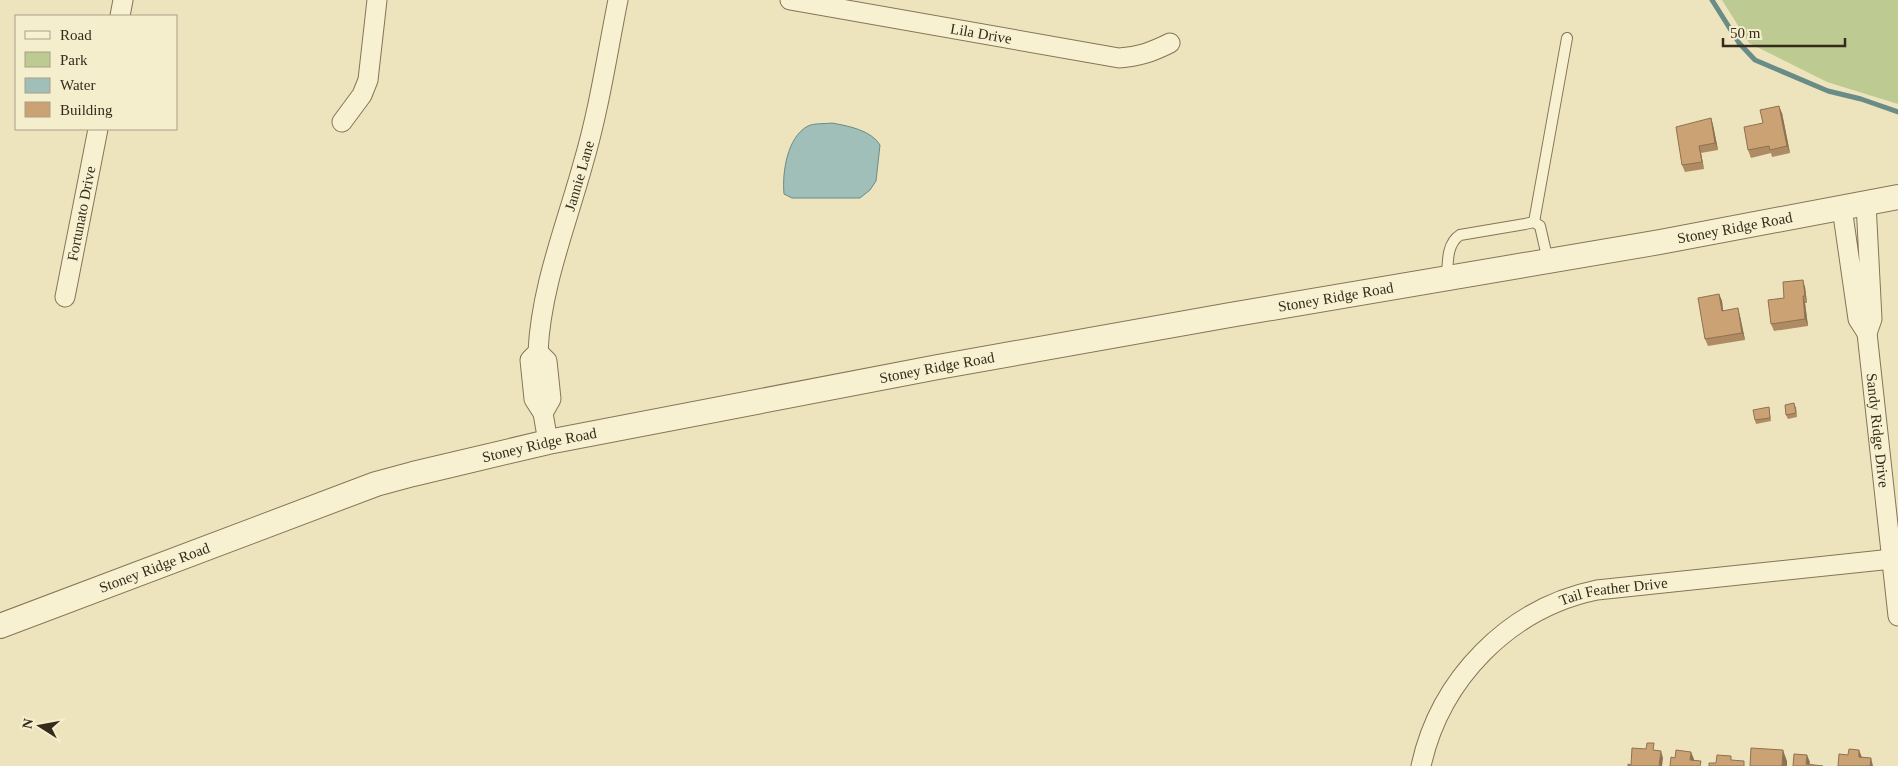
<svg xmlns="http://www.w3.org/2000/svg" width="1898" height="766" font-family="Georgia,serif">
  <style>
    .green { fill: #bdcb92 }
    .water { fill: #a1bfb9; stroke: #698c87 }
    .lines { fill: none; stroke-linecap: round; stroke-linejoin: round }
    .stream { stroke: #698c87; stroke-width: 5 }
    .service-casing { stroke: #857557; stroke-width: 12 }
    .minor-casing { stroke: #857557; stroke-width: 21 }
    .tertiary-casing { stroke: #857557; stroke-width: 26 }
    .service { stroke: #f8f1d1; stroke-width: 10 }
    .minor { stroke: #f8f1d1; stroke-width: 19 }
    .tertiary { stroke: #f8f1d1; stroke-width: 24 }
    .wall { fill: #af8b64 }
    .shaded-wall { fill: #8e7151 }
    .building { fill: #cba274; stroke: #8e7151 }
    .labels { text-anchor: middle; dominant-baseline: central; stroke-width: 5; stroke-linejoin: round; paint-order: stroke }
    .street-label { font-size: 15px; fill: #342b1c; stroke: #f5eecd }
  </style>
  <rect width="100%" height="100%" fill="#ede4be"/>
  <path class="green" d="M1722,0H1898V104L1827,82L1749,43Z"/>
  <path class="water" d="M832,123C848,126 871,130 880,145L876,181L870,190L860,198H792L784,194C782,173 787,137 808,126C814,123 825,124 832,123Z"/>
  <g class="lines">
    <path class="stream" d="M1712,0L1739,43L1755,60L1828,91L1861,99L1898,112"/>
    <defs>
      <g id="service">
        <path d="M1534,222L1567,38"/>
        <path d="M1447,278C1448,264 1446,244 1460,235L1525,224L1534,222L1540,226L1548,261"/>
      </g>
      <g id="minor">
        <path id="s1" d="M790,0L1119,58C1138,57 1152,52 1170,43"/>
        <path d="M120,16L123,0"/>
        <path d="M342,122L362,95L368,80L377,0"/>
        <path d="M1842,208L1858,319L1867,333L1872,319L1866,203"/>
        <path id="s2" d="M65,297L98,129"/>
        <path id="s3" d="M1867,333L1898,616"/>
        <path d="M538,352L547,361L551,399L543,413"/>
        <path id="s4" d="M548,442L543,413L534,399L530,360L538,352C541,287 566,226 583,164C599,110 607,55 618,0"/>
        <path id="s5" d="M1421,766C1440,679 1509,608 1597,590L1892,559"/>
      </g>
      <g id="tertiary">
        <path id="s6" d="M0,626L376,484L413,474L548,442L938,367L1230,315L1660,242L1898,197"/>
      </g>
    </defs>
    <use href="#service" class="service-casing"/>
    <use href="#minor" class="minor-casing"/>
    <use href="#tertiary" class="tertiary-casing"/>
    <use href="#service" class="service"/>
    <use href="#minor" class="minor"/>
    <use href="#tertiary" class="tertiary"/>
  </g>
  <g class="wall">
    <path d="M1782,113L1790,153L1772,157L1771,153L1751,158L1748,150L1763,123Z"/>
    <path d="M1711,118L1713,125L1718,150L1701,153L1704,169L1685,172L1682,165Z"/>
    <path d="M1805,287L1807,303H1805L1808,326L1774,331L1771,324L1784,298Z"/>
    <path d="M1719,294L1722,301L1723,311L1740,316L1745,340L1708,346L1705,339Z"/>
    <path d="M1796,406L1797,417L1788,419L1786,415Z"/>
    <path d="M1769,407L1771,421L1756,424L1755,420Z"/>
  </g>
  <g class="shaded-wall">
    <path d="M1779,106L1782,113L1790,153L1787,146Z"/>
    <path d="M1711,118L1713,125L1718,150L1715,143Z"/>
    <path d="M1699,146L1701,153L1704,169L1702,162Z"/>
    <path d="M1803,280L1805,287L1807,303L1805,296Z"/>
    <path d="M1719,294L1722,301L1724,318L1722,311Z"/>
    <path d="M1803,296L1805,303L1808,326L1805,319Z"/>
    <path d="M1738,308L1740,316L1745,340L1742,333Z"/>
    <path d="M1783,750L1787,761V766H1782Z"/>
    <path d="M1859,750L1863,760L1859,757Z"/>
    <path d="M1661,751L1663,758L1662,766H1659Z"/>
    <path d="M1691,752L1694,759L1693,766L1690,760Z"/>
    <path d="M1807,755L1810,762L1809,766L1806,764Z"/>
    <path d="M1871,758L1873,766H1870Z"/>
  </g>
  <g class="building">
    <path d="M1779,106L1787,146L1770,150L1769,146L1748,150L1744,127L1763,123L1760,110Z"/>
    <path d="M1711,118L1715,143L1699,146L1702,162L1682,165L1676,127Z"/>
    <path d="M1803,280L1805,296H1803L1805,319L1771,324L1768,300L1784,298L1783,282Z"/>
    <path d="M1719,294L1722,311L1738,308L1742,333L1705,339L1698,298Z"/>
    <path d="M1794,403L1796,413L1786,415L1785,405Z"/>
    <path d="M1769,407L1770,418L1755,420L1753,410Z"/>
    <path d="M1647,743H1654L1653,750L1661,751L1659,766H1628V764L1631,765L1632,748L1646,749Z"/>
    <path d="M1751,748L1783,750L1782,766H1750Z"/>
    <path d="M1849,749L1859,750V757L1871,758L1870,766H1838L1839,754L1848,755Z"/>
    <path d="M1676,750L1691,752L1690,760L1701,761L1700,766H1670L1671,757L1675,758Z"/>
    <path d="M1794,754L1807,755L1806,764L1823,766H1793Z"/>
    <path d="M1717,755L1731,756V760L1744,761V766H1709V763H1716Z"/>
  </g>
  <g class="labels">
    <g class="street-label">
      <text stroke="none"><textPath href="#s1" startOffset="194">Lila Drive</textPath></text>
      <text stroke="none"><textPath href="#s4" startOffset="278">Jannie Lane</textPath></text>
      <text stroke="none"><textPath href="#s2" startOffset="85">Fortunato Drive</textPath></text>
      <text stroke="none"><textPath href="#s6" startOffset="1785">Stoney Ridge Road</textPath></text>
      <text stroke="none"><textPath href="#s6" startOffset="1380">Stoney Ridge Road</textPath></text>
      <text stroke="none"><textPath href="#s6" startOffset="975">Stoney Ridge Road</textPath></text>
      <text stroke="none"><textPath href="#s3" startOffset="98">Sandy Ridge Drive</textPath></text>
      <text stroke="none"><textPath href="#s6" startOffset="570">Stoney Ridge Road</textPath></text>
      <text stroke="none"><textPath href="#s6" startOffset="165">Stoney Ridge Road</textPath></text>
      <text stroke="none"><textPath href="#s5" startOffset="279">Tail Feather Drive</textPath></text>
    </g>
  </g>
  <rect x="15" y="15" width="162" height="115" fill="#f5eecd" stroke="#a8a086"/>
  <rect x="25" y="31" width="25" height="8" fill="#f8f1d1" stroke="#a8a086"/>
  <text x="60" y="40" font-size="15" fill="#342b1c">Road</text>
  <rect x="25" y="52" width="25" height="15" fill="#bdcb92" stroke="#a8a086"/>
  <text x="60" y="65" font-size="15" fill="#342b1c">Park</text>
  <rect x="25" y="78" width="25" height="15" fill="#a1bfb9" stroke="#a8a086"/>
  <text x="60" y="90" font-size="15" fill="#342b1c">Water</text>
  <rect x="25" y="102" width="25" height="15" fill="#cba274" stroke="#a8a086"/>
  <text x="60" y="115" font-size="15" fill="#342b1c">Building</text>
  <g transform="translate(40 726) rotate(281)" stroke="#f5eecd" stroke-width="4" paint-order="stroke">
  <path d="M0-4L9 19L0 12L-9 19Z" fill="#342b1c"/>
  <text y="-8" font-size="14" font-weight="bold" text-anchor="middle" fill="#342b1c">N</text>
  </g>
  <path d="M1723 38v8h122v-8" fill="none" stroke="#342b1c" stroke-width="2.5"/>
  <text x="1730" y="38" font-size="15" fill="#342b1c" stroke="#f5eecd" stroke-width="4" paint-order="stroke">50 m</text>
</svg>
